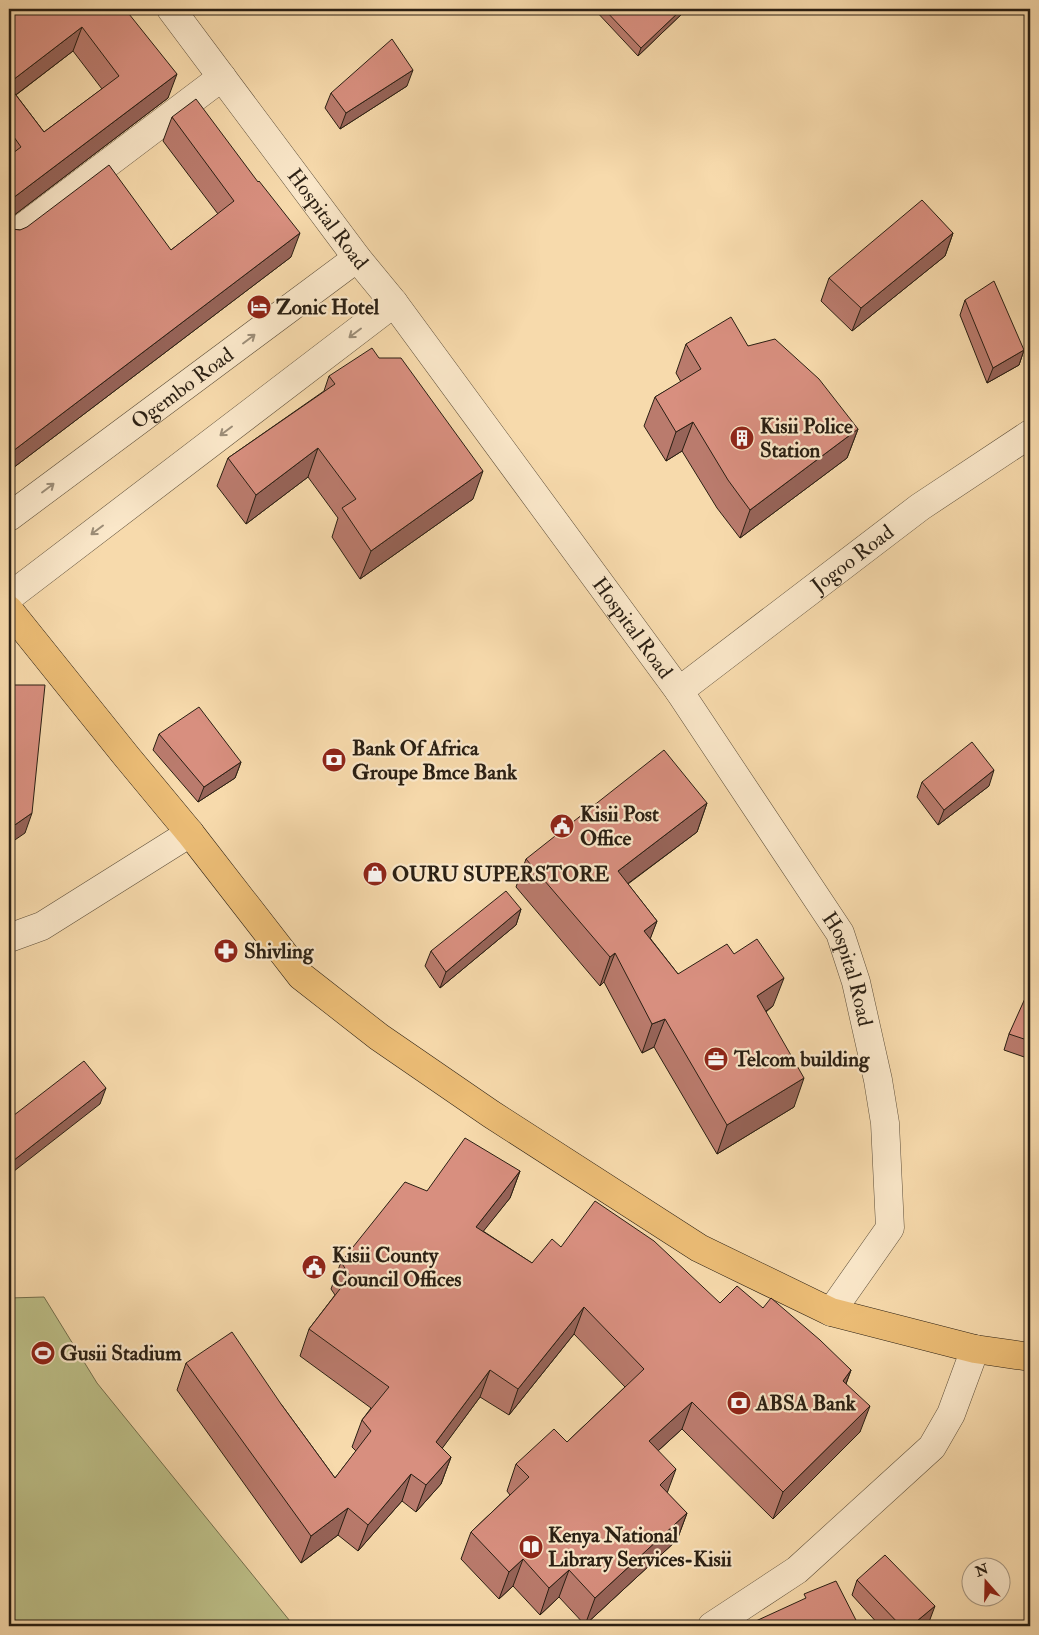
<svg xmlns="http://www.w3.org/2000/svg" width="1039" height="1635" font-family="'IM FELL Double Pica',serif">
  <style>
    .green { fill: #bdc089; stroke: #74704e }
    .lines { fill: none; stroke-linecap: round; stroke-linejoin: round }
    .minor-casing { stroke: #5d4e39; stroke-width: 29 }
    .tertiary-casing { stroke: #5d4e39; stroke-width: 29 }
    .trunk-casing { stroke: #2a1f13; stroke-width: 29 }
    .minor { stroke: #fae7c9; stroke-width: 28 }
    .tertiary { stroke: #fae7c9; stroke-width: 28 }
    .trunk { stroke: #ecbd76; stroke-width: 28 }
    .wall { fill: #ba7b6d; stroke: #2a1f13; fill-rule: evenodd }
    .shaded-wall { fill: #976459; stroke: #2a1f13 }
    .building { fill: #d88f7f; stroke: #2a1f13 }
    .oneway { stroke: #9c8d77 }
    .labels { text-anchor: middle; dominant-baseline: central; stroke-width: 4.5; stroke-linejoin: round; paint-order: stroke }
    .street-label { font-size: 21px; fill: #2a1f13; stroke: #fae7c9 }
    .poi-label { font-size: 21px; font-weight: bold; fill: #2a1f13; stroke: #fae7c9; text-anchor: start }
  </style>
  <rect width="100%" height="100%" fill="#f7daac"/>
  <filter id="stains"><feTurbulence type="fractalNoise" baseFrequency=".004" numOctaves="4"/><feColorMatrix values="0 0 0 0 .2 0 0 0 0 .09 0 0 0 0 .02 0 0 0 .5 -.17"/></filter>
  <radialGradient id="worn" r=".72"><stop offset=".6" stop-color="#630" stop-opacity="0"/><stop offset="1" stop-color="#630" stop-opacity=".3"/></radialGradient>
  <path class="green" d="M44,1297L97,1383L294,1626H9V1298Z"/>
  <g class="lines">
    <defs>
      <g id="minor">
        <path d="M9,238L222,77"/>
        <path id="s1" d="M9,517L357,258"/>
        <path d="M9,597L394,303"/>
        <path id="s2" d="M679,691L920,507L1030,434"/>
        <path d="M712,1626L797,1570L932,1447L951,1414L975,1349"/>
      </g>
      <g id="tertiary">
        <path id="s3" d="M171,9L357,258L394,303L679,691L840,933L856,982L878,1080L885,1123L890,1228L831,1312"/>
        <path d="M9,938L42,926L190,833"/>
      </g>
      <path id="trunk" d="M9,610L127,757L190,833L301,976L379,1037L491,1114L699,1248L831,1312L975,1349L1030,1357"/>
    </defs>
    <use href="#minor" class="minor-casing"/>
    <use href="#tertiary" class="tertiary-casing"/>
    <use href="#trunk" class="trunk-casing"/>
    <use href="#minor" class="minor"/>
    <use href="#tertiary" class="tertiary"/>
    <use href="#trunk" class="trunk"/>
  </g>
  <g class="wall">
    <path d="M125,9L168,98L9,219V13ZM73,51L102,89L44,132L16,95Z"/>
    <path d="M594,9H687L638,56Z"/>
    <path d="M407,86L340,129L325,108L331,93Z"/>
    <path d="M172,117L291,257L9,471V226L12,229L171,250L218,214L163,141Z"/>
    <path d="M953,233L945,256L852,331L821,301L829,278Z"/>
    <path d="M965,300L1024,350L1019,365L987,383L960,315Z"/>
    <path d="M686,344L748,346L858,429L847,458L740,538L717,508L682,451L666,461L644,426L655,397L681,382L676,373Z"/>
    <path d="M329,376L473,499L360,579L332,537L338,518L308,477L246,524L217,486L228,458L324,391Z"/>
    <path d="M159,734L241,762L235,778L198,802L153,750Z"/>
    <path d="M922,782L989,786L938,825L917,797Z"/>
    <path d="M707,803L697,832L628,884L657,921L650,938L678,974L773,1006L766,1012L794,1107L717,1154L654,1047L642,1053L604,982L600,986L516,887L526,859Z"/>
    <path d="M521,909L516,925L440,988L425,966L431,951Z"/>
    <path d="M1030,996V1059L1004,1050L1009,1034Z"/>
    <path d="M520,1171L510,1198L483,1231L532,1263L561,1247L720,1303L763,1308L851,1370L846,1384L860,1432L773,1519L682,1429L658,1451L667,1493L687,1513L677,1540L585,1625L559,1597L540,1615L513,1586L499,1599L461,1559L471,1532L510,1495L507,1491L516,1464L567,1442L625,1387L574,1334L509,1415L480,1397L442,1448L451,1457L441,1484L416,1512L402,1501L358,1551L338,1535L301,1563L177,1390L186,1363L281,1404L335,1478L356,1451L352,1447L362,1420L371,1408L300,1356L309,1329L335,1295L331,1289L341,1262L427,1191Z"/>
    <path d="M857,1580L929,1622L923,1626H880L852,1595Z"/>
  </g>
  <g class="shaded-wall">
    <path d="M682,9H687L638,56L641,48Z"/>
    <path d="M82,27L73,51L9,100V83Z"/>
    <path d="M413,70L407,86L340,129L346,113Z"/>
    <path d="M177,74L168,98L9,219V201Z"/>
    <path d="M300,233L291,257L9,471V454Z"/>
    <path d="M953,233L945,256L852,331L861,308Z"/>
    <path d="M1024,350L1019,365L987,383L993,368Z"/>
    <path d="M693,422L682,451L666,461L676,432Z"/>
    <path d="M858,429L847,458L740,538L750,510Z"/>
    <path d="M318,448L308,477L246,524L256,495Z"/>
    <path d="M483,471L473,499L360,579L371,551Z"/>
    <path d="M241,762L235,778L198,802L204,787Z"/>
    <path d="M994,770L989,786L938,825L944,810Z"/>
    <path d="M707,803L697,832L607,899L618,871Z"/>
    <path d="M32,813L25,833L9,844V829Z"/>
    <path d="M521,909L516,925L440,988L446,972Z"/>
    <path d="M657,921L646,950L644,931Z"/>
    <path d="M615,953L604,982L600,986L610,957Z"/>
    <path d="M784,978L773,1006L746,1025L757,996Z"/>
    <path d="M665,1019L654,1047L642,1053L652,1024Z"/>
    <path d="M804,1078L794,1107L717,1154L727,1125Z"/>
    <path d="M106,1088L100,1104L9,1175V1164Z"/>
    <path d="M520,1171L510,1198L466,1253L476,1227Z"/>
    <path d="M584,1307L574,1334L509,1415L518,1389Z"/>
    <path d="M490,1370L480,1397L427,1469L436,1442Z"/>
    <path d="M851,1370L841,1397L843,1381Z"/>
    <path d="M692,1402L682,1429L639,1468L649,1441Z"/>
    <path d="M870,1406L860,1432L773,1519L783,1492Z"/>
    <path d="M451,1457L441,1484L416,1512L426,1485Z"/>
    <path d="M676,1469L666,1496L660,1485Z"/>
    <path d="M411,1474L402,1501L358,1551L368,1525Z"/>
    <path d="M348,1508L338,1535L301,1563L311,1536Z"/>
    <path d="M687,1513L677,1540L585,1625L595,1598Z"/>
    <path d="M523,1559L513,1586L499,1599L509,1572Z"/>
    <path d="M569,1570L559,1597L540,1615L549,1588Z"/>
    <path d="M935,1606L929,1622L923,1626H911Z"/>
  </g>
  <g class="building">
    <path d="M15,9H125L177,74L9,201V156L21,147L9,130V86L44,132L119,76L82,27L9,83V13Z"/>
    <path d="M604,9H682L641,48Z"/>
    <path d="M392,39L413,70L346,113L331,93Z"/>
    <path d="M196,99L258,182L259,181L300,233L9,454V226L12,229L20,230L27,227L109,165L171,250L234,201L172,117Z"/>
    <path d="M922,200L953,233L861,308L829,278Z"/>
    <path d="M994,281L1024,350L993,368L965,300Z"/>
    <path d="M731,317L748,346L775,339L819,379L858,429L750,510L728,480L693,422L676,432L655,397L701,369L686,344Z"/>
    <path d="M372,348L379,358H401L483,471L371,551L342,508L356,499L318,448L256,495L228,458L335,384L329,376Z"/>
    <path d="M9,685H45L32,813L9,829Z"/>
    <path d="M199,707L241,762L204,787L159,734Z"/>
    <path d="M972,742L994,770L944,810L922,782Z"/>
    <path d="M664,750L707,803L618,871L657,921L644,931L678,974L727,944L734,954L757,939L784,978L757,996L804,1078L727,1125L665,1019L652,1024L615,953L610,957L526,859Z"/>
    <path d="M506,891L521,909L446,972L431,951Z"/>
    <path d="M1027,994L1030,996V1041L1009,1034Z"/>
    <path d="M84,1061L106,1088L9,1164V1119Z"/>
    <path d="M465,1138L520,1171L476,1227L532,1263L552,1239L561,1247L595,1201L654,1241L720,1303L737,1286L763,1308L771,1298L820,1340L851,1370L843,1381L870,1406L783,1492L692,1402L649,1441L676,1469L660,1485L687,1513L595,1598L569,1570L549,1588L523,1559L509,1572L471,1532L529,1477L516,1464L554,1429L567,1442L644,1369L584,1307L518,1389L490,1370L436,1442L451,1457L426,1485L411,1474L368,1525L348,1508L311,1536L186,1363L232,1332L281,1404L335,1478L371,1431L362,1420L389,1387L309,1329L350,1276L341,1262L405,1182L427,1191Z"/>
    <path d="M885,1555L935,1606L911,1626H901L857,1580Z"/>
    <path d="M836,1581L859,1626H745L806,1598L804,1594Z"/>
  </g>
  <defs><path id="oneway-shaft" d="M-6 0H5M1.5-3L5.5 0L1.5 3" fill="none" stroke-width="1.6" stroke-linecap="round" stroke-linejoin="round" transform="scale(1.25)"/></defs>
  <g class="oneway">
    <use href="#oneway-shaft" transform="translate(355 333) rotate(143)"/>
    <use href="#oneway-shaft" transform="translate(249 339) rotate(-37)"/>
    <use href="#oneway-shaft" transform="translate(226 431) rotate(143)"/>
    <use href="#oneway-shaft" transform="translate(48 488) rotate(-37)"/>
    <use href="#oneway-shaft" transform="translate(97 530) rotate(143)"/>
  </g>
  <defs>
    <symbol id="hotel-disc" viewBox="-11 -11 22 22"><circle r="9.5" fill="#8f2418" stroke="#fae7c9"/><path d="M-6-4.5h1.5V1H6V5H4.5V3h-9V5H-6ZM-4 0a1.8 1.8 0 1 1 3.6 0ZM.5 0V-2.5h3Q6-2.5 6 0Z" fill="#fff"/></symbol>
    <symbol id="building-disc" viewBox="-11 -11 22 22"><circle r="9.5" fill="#8f2418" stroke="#fae7c9"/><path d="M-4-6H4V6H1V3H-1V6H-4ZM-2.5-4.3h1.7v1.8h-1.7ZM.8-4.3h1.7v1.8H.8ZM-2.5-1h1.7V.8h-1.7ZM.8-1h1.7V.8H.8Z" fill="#fff"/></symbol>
    <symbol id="bank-disc" viewBox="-11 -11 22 22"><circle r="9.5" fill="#8f2418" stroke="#fae7c9"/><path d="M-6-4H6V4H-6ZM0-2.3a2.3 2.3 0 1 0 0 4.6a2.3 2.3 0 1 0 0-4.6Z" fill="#fff"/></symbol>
    <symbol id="civic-disc" viewBox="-11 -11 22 22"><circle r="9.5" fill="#8f2418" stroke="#fae7c9"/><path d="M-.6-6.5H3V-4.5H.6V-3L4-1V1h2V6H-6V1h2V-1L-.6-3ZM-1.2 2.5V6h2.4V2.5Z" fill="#fff"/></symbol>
    <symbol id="shop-disc" viewBox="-11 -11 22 22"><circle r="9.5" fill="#8f2418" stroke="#fae7c9"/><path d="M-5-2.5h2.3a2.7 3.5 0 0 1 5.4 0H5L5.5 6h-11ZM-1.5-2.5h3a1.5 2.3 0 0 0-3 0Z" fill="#fff"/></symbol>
    <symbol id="pharmacy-disc" viewBox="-11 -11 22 22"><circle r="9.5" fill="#8f2418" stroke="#fae7c9"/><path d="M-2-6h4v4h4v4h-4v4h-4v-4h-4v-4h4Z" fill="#fff"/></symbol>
    <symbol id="office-disc" viewBox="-11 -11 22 22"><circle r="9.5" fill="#8f2418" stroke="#fae7c9"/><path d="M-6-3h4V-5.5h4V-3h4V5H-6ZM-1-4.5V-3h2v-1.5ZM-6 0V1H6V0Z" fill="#fff"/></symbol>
    <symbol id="stadium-disc" viewBox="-11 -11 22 22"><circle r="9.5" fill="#8f2418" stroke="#fae7c9"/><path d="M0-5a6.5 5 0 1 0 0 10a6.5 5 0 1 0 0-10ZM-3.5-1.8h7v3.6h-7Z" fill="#fff"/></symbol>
    <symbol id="library-disc" viewBox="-11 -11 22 22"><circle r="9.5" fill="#8f2418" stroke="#fae7c9"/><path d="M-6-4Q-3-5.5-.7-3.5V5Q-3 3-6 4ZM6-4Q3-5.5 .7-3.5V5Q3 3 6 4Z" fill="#fff"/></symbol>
  </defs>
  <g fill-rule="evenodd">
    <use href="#hotel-disc" x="245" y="293" width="28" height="28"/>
    <use href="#building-disc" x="728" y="424" width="28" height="28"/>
    <use href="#bank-disc" x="320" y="746" width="28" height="28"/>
    <use href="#civic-disc" x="548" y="812" width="28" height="28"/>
    <use href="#shop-disc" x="361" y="860" width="28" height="28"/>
    <use href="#pharmacy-disc" x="212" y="937" width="28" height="28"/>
    <use href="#office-disc" x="702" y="1045" width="28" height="28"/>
    <use href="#civic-disc" x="300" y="1253" width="28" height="28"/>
    <use href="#stadium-disc" x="29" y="1339" width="28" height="28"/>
    <use href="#bank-disc" x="725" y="1389" width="28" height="28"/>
    <use href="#library-disc" x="517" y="1533" width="28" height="28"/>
  </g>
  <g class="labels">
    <g class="street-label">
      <text stroke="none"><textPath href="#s3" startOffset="262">Hospital Road</textPath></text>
      <text stroke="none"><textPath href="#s1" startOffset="216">Ogembo Road</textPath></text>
      <text stroke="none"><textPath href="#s2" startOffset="218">Jogoo Road</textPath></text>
      <text stroke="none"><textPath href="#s3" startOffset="772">Hospital Road</textPath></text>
      <text stroke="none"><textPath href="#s3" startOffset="1178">Hospital Road</textPath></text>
    </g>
    <g class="poi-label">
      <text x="276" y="307">Zonic Hotel</text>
      <text x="760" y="426">Kisii Police<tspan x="760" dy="24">Station</tspan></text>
      <text x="352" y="748">Bank Of Africa<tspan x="352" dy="24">Groupe Bmce Bank</tspan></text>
      <text x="580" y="814">Kisii Post<tspan x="580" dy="24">Office</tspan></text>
      <text x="392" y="874">OURU SUPERSTORE</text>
      <text x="244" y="951">Shivling</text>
      <text x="734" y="1059">Telcom building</text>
      <text x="332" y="1255">Kisii County<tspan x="332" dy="24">Council Offices</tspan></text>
      <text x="60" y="1353">Gusii Stadium</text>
      <text x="756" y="1403">ABSA Bank</text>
      <text x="548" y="1535">Kenya National<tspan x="548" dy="24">Library Services-Kisii</tspan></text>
    </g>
  </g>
  <rect width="1039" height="1635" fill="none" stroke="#f7daac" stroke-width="30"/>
  <rect x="10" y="10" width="1019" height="1615" fill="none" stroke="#2a1f13" stroke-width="2.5"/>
  <rect x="15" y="15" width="1009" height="1605" fill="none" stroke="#2a1f13"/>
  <g transform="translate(986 1582) rotate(340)"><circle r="24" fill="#fae7c9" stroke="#a79780"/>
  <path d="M0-4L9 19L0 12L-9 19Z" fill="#8f2418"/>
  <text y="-8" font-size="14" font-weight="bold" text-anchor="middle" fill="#2a1f13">N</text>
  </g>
  <rect width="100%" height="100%" filter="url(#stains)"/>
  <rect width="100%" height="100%" fill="url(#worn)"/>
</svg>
